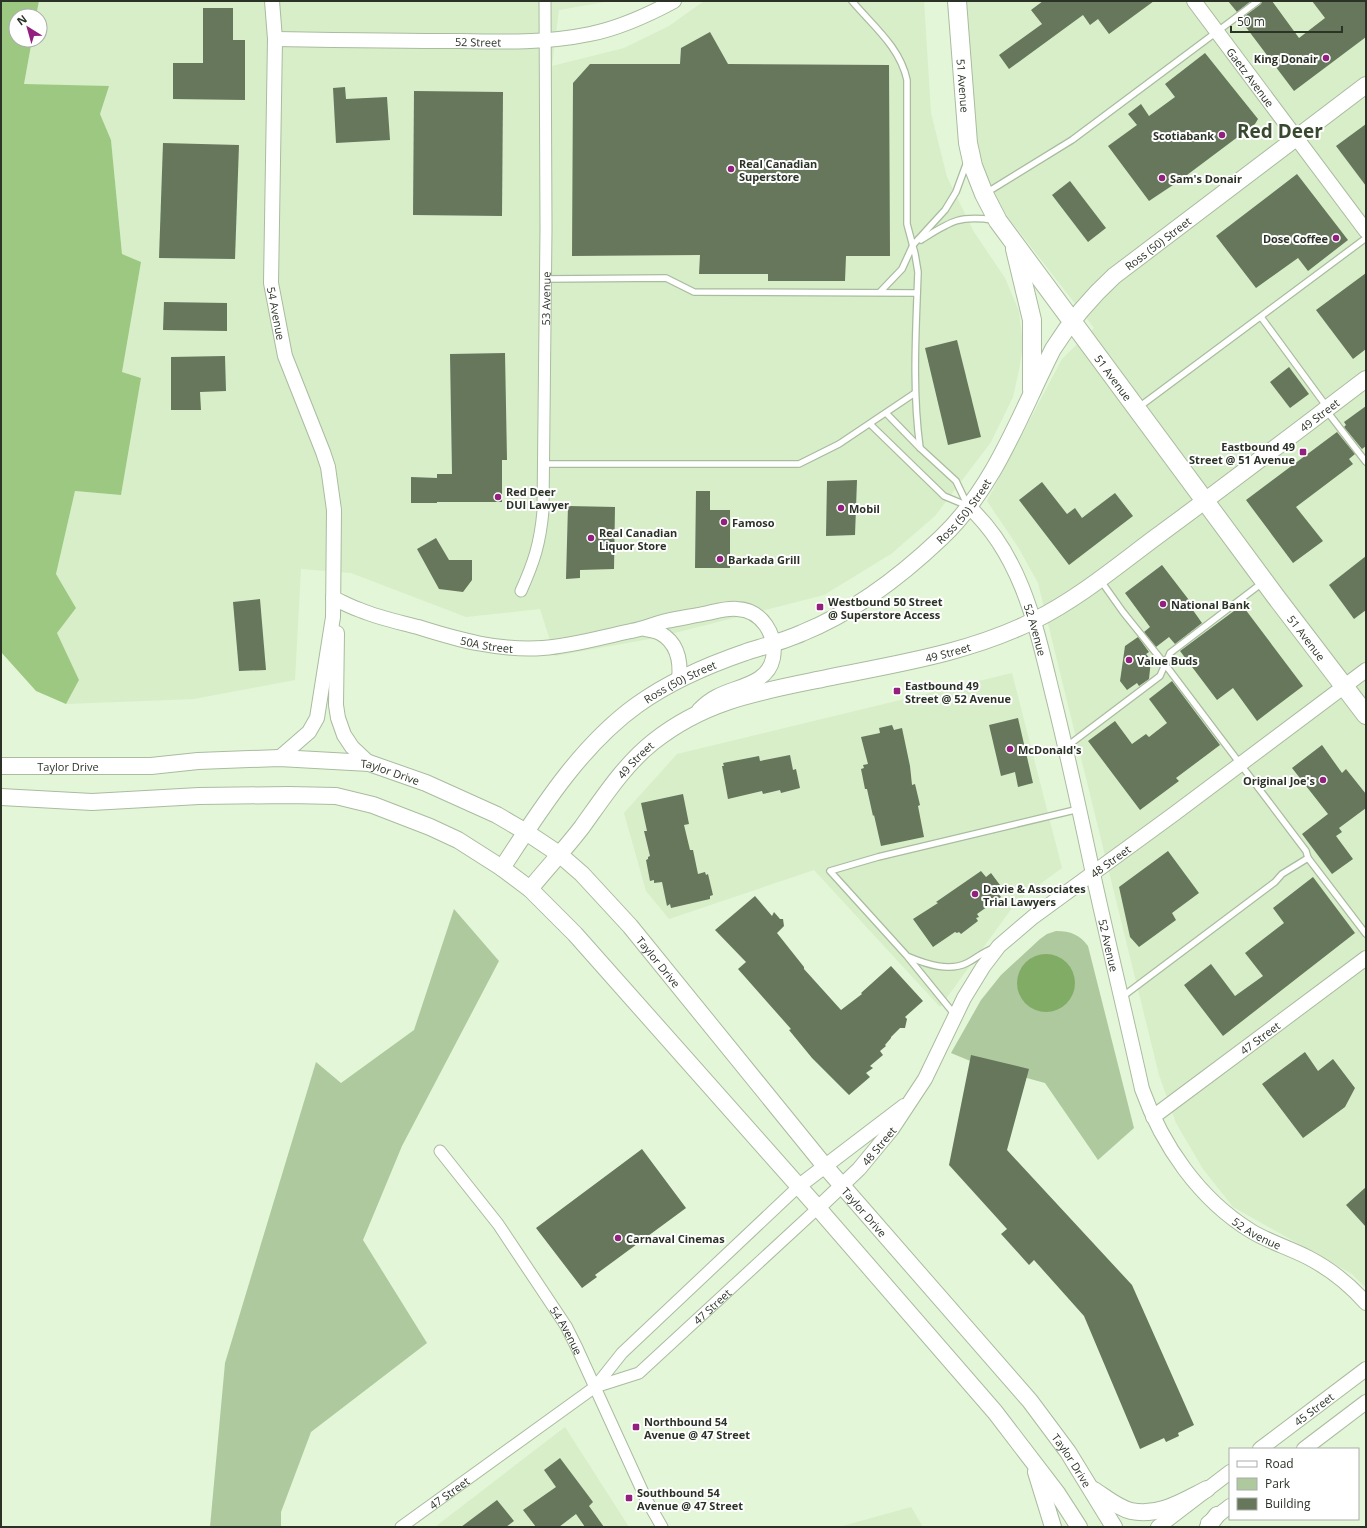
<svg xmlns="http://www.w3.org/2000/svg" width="1367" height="1528" font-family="'Open Sans',sans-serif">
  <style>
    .built { fill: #d7eec9 }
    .green { fill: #adc99d }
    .forest { fill: #9cc881 }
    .water { fill: #81ac66 }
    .building { fill: #66775c }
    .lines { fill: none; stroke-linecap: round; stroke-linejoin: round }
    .service-casing { stroke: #a9bc9f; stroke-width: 8 }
    .minor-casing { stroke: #a9bc9f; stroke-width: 13 }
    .tertiary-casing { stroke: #a9bc9f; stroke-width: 16 }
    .secondary-casing { stroke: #a9bc9f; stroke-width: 18 }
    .primary-casing { stroke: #a9bc9f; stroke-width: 20 }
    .service { stroke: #fff; stroke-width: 5.5 }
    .minor { stroke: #fff; stroke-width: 11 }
    .tertiary { stroke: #fff; stroke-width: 14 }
    .secondary { stroke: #fff; stroke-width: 16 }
    .primary { stroke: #fff; stroke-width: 18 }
    .poi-dot { fill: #931f7e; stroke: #fff; stroke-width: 1.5 }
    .labels { text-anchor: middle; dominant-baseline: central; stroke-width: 4; stroke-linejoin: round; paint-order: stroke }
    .street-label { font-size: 11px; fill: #2b3327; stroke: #fff }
    .poi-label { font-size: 11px; font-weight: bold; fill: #2b3327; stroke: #fff; text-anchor: start }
    .town-label { font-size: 19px; font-weight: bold; fill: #394930; stroke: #fff }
  </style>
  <rect width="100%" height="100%" fill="#e3f6d8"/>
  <g class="built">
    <path d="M39,1H611L559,10L552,66L624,48L669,26L704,1H924L931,113L947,177L974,232L1005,278L1019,311L1023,345L1019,370L1013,397L991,442L935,516L891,554L824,595L655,638L555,656L540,609L466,617L351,573L301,569L295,680L194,699L66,704L79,680L57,633L76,608L56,574L75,491L121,495L141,378L122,372L141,262L122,254L111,140L100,114L24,84L32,40H40V16H36Z"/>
    <path d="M966,1H1366V1288L1352,1274L1233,1207L1203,1169L1176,1123L1159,1075L1038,583L1018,547L987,501L1062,359L1094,328L1007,216L986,179L978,151L971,108Z"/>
    <path d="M1012,673L1062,868L1017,901L940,1007L814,870L669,919L646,891L624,813L677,754Z"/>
    <path d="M565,1427L629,1527H435Z"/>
    <path d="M911,1507L923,1527H839Z"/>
  </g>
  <g class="green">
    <path d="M454,909L499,961L402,1146L363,1240L427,1343L311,1432L281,1512V1527H210L225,1363L316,1062L341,1083L414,1030Z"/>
    <path d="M1056,931C1071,931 1080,935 1088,946L1134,1128L1098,1160L1045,1083L980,1065L951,1053L981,1000L1001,975L1040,939L1047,934Z"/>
  </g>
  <path class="forest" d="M1,1H39L36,16H16V40H32L24,84L109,86L100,114L111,140L122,254L141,262L122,372L141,378L121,495L75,491L56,574L76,608L57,633L79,680L66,704L36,691L1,652Z"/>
  <circle class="water" cx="1046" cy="983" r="29"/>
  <g class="building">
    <path d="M1043,1H1154L1109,34L1098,19L1090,25L1083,15L1009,69L999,55L1042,24L1031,10Z"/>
    <path d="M1228,1H1251L1237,12Z"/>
    <path d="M1262,1H1272L1299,38L1325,18L1312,1H1366V37L1294,91L1245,26L1247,25L1242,18L1261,4Z"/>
    <path d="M203,8H233V40H245V100L173,99V63H203Z"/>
    <path d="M710,32L728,64L889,65L890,256H846L845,281H768V274H699L700,255L572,256L573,83L590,64H680L681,48Z"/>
    <path d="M1205,53L1258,119L1255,124L1179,181L1149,201L1108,146L1137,125L1128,114L1141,104L1149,116L1175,97L1165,84Z"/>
    <path d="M345,87L346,99L387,97L390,140L336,143L333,88Z"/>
    <path d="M414,91L503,92L502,216L413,215Z"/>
    <path d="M1366,124V186L1336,146Z"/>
    <path d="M163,143L239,145L235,259L159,258Z"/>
    <path d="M1297,174L1348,240L1308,271L1298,258L1256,288L1216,236Z"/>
    <path d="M1070,181L1106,228L1088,242L1052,195Z"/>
    <path d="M1366,273V349L1353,359L1316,310Z"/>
    <path d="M164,302L227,303V331L163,330Z"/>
    <path d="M957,340L981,437L948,445L925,348Z"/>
    <path d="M505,353L507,460H502V502H437V503H411V477L437,478V474H452L450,354Z"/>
    <path d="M225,356L226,391L200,392L201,410H171V357Z"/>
    <path d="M1289,367L1309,394L1290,408L1270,382Z"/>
    <path d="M1366,406V446L1362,449L1344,427L1346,425L1344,422Z"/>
    <path d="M1337,432L1355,454L1349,459L1353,464L1296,507L1323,541L1293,563L1246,500Z"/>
    <path d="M857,480L855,535L826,536L827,481Z"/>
    <path d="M1042,482L1067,514L1075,508L1082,518L1115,493L1133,516L1069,565L1019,500Z"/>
    <path d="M696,491H710V510H730V568H695Z"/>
    <path d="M568,506L615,507L614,569L580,570V578L566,579Z"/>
    <path d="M436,538L449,560H472V580L463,592L439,589L417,549Z"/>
    <path d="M1366,556V610L1354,619L1329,585Z"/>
    <path d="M1162,565L1192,604L1190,606L1202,623L1175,644L1169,637L1156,647L1144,632L1150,627L1125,593Z"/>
    <path d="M260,599L266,670L239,671L233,602Z"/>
    <path d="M1242,605L1303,686L1257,721L1233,688L1217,700L1180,651Z"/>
    <path d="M1138,637L1149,652L1146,654L1151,660L1149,679L1139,686L1137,683L1127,690L1120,681L1125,646Z"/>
    <path d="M1172,681L1220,745L1176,778L1179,781L1140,810L1088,741L1115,721L1132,744L1146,734L1149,737L1167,723L1149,699Z"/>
    <path d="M1018,718L1033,783L1018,787L1015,772L1001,776L989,725Z"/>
    <path d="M892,725L894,730L902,728L910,766L912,785L915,784L920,805L918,806L924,837L881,846L874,815L873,816L867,789H865L861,769L864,768L863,765L868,764L861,737L880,733L879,728Z"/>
    <path d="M1322,745L1342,773L1346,769L1366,794V808L1339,828L1342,832L1336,836L1353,859L1332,874L1302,834L1328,814L1292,768Z"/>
    <path d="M790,755L793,770L796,769L800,788L781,793L780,790L763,794L762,791L728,799L722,766H724L723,763L759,756L760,761Z"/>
    <path d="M683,794L689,824L684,825L690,850H693L698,874L705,872L706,875L708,874L713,895L710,896V899L671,908L670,904L667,906L662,882L654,883V880L650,881L646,860L648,859V857L650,856L644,831H647L641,803Z"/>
    <path d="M1168,851L1199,893L1172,913L1176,920L1139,947L1130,937L1119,887Z"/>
    <path d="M981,871L986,877L991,873L1000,885L994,888L1001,897L977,914L979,917L976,918L978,921L961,934L959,932L957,933L955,932L933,947L913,919L938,903L936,902Z"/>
    <path d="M1313,877L1355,933L1223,1036L1184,985L1211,964L1235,996L1263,976L1245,953L1284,923L1273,908Z"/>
    <path d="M755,896L772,916L774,912L780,919H783L784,926L777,933L804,967V969L841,1010L862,994L861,993L891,966L923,1001L905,1017L907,1019L905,1028H900L891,1037V1038L885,1045L886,1046L880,1051L883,1055L870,1066L873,1068L866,1073L870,1077L849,1095L812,1058L789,1030L791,1029L738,969L746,962L715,930Z"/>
    <path d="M1305,1052L1318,1071L1333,1059L1355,1088L1345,1107L1303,1138L1262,1084Z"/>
    <path d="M971,1055L1029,1069L1007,1150L1132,1285L1194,1425L1178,1433L1179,1436L1166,1442L1164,1438L1140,1449L1084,1316L1034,1260L1029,1265L1001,1234L1007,1229L949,1165Z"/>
    <path d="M642,1149L686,1208L595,1275L597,1277L582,1288L536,1228Z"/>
    <path d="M1366,1187V1227L1346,1205Z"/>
    <path d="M560,1458L593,1502L589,1506L604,1527H585L576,1514L559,1527H536L523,1510L556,1487L544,1470Z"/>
    <path d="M497,1500L514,1521L506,1527H461Z"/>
  </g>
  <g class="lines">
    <defs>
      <g id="service">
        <path d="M852,1C873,26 900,47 907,80V224L915,254L918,272C916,330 912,389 920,448"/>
        <path d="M986,193L1072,140L1258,1"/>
        <path d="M921,240C950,222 958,215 993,220"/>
        <path d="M545,279L666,278L694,292L917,293"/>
        <path d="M880,292L902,269L913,245L945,210L956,192L967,162"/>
        <path d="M1261,317L1327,407"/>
        <path d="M1139,407L1366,238"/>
        <path d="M1326,410L1366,462"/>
        <path d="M886,413L920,448L956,481L967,504"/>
        <path d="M870,424L940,492L944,496L968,506"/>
        <path d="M543,464H799L839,444L915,393"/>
        <path d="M1101,581L1123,612L1164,663L1306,851L1308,858L1366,934"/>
        <path d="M1066,747L1160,676L1170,653L1262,583"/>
        <path d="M909,957C926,964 949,972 967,963C977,958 982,952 994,948"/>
        <path d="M1122,997L1275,882L1282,874L1308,858"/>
        <path d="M955,1015L907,956L830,871L878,857L1079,809"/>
      </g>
      <g id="minor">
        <path id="s1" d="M521,591C534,562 540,544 543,511L546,229L545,1"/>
        <path id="s2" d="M440,1151L498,1224L566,1326L577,1348L646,1499L662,1527"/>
        <path id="s3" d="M595,1387L639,1373L818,1208"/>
        <path id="s4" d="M401,1527L595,1387L622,1353L799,1186"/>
      </g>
      <g id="tertiary">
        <path id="s5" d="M272,1L275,39L271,283L285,356L323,452L328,467L334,510L333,617L317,718L309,732L279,758"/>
        <path id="s6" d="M1194,1L1366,231"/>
        <path id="s7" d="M275,39C337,40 399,41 460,41C504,42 547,43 590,34C620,28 648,15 674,1"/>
        <path id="s8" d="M968,506C1023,556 1037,631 1054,700C1068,756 1080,813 1092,869C1108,943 1126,1016 1142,1089C1162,1145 1199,1199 1251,1231C1269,1242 1290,1248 1309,1258C1330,1269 1350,1285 1366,1303"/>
        <path id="s9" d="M333,598C342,602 351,607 360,610C379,618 399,622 418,627C459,640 499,651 543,648C573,646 602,637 631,631C643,629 654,624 666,621C680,618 694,616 708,613C717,611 728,608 737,609C762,610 777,635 773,658C768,685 735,686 716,697C710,700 704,705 699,710"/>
        <path d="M645,629C650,630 656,631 660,633C678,643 681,662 679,680"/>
        <path d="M337,633L336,705L338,718L344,735L352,747L369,763"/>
        <path id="s10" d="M1153,1117L1366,958"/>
        <path d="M799,1186L904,1106"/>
        <path id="s11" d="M818,1208L859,1169L892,1129L925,1079L964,998L983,967L999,946L1033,917L1174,814L1366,670"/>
        <path id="s12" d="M1260,1449L1366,1369"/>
        <path d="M1304,1449L1366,1402"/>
        <path d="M1208,1523L1230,1506"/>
        <path d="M1158,1527L1230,1472"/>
      </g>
      <g id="secondary">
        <path id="s13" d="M1,766H151L198,761L279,758L369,763L426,783L497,815L526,832L559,854L582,874L630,926L824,1165L1030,1401L1068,1452L1114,1527"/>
        <path d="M1,797L92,802L199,796L289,795L336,796L373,805L430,827L458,840L502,868L530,889L575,934L818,1208L995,1412L1057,1493L1079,1527"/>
        <path id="s14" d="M502,868C540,810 580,746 637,705C669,682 708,665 746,652C765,646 784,641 802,633C854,612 901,576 941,538C995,487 1020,414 1053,349C1070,322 1090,298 1114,276L1366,85"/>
        <path id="s15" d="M530,889C547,868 566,848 582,827C603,798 624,765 653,742C702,703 752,693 812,681C887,665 966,655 1035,620C1079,598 1117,566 1156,537C1227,485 1296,432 1366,379"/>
        <path d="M1036,1472L1053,1527"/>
        <path d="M1094,1490C1105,1497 1118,1508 1131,1511C1159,1517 1183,1501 1207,1489"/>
        <path d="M1208,1527L1217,1515"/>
      </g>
      <g id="primary">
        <path id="s16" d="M957,1L968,143L973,166L984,194L998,221L1276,597L1366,715"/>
        <path d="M1015,249L1032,320V390"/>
      </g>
    </defs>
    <use href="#service" class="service-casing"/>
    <use href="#minor" class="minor-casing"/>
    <use href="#tertiary" class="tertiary-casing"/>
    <use href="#secondary" class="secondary-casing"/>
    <use href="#primary" class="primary-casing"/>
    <use href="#service" class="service"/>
    <use href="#minor" class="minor"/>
    <use href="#tertiary" class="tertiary"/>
    <use href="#secondary" class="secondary"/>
    <use href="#primary" class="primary"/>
  </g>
  <g class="poi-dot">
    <circle cx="1326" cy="58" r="4"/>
    <circle cx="1222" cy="135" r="4"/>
    <circle cx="731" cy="169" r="4"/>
    <circle cx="1162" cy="178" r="4"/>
    <circle cx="1336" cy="238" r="4"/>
    <rect x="1299" y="448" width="8" height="8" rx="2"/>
    <circle cx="498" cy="497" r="4"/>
    <circle cx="841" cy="508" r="4"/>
    <circle cx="724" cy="522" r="4"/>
    <circle cx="591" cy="538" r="4"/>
    <circle cx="720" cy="559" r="4"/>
    <circle cx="1163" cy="604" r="4"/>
    <rect x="816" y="603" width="8" height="8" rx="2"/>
    <circle cx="1129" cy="660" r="4"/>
    <rect x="893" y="687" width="8" height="8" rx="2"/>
    <circle cx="1010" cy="749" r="4"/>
    <circle cx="1323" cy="780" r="4"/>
    <circle cx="975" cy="894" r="4"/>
    <circle cx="618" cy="1238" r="4"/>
    <rect x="632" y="1423" width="8" height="8" rx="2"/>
    <rect x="625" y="1494" width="8" height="8" rx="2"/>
  </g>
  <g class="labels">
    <g class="street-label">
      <text stroke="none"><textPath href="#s7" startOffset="203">52 Street</textPath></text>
      <text stroke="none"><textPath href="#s6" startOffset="95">Gaetz Avenue</textPath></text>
      <text stroke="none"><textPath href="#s16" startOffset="85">51 Avenue</textPath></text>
      <text stroke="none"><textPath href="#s14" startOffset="934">Ross (50) Street</textPath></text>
      <text stroke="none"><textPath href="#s1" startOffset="296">53 Avenue</textPath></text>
      <text stroke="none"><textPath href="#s5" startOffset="313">54 Avenue</textPath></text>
      <text stroke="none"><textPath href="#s16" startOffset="421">51 Avenue</textPath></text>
      <text stroke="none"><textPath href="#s15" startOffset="947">49 Street</textPath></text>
      <text stroke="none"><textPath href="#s14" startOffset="598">Ross (50) Street</textPath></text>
      <text stroke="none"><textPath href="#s8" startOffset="143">52 Avenue</textPath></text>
      <text stroke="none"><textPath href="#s16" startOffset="745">51 Avenue</textPath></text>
      <text stroke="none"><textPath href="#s9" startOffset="161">50A Street</textPath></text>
      <text stroke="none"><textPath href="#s15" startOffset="503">49 Street</textPath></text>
      <text stroke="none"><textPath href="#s14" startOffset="262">Ross (50) Street</textPath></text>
      <text stroke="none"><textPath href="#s15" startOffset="167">49 Street</textPath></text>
      <text stroke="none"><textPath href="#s13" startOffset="67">Taylor Drive</textPath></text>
      <text stroke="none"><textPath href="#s13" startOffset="391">Taylor Drive</textPath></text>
      <text stroke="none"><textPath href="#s11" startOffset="461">48 Street</textPath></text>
      <text stroke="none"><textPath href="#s8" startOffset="467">52 Avenue</textPath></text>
      <text stroke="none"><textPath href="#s13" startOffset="727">Taylor Drive</textPath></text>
      <text stroke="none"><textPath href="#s10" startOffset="133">47 Street</textPath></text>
      <text stroke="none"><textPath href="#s11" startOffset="87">48 Street</textPath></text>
      <text stroke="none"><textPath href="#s13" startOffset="1051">Taylor Drive</textPath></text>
      <text stroke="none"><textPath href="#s8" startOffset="803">52 Avenue</textPath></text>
      <text stroke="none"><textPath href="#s3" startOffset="145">47 Street</textPath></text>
      <text stroke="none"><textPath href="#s2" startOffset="220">54 Avenue</textPath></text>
      <text stroke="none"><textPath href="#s12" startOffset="67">45 Street</textPath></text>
      <text stroke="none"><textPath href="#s13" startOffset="1375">Taylor Drive</textPath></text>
      <text stroke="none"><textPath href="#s4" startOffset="59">47 Street</textPath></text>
    </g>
    <g class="poi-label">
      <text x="1318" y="58" text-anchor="end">King Donair</text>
      <text x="1214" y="135" text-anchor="end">Scotiabank</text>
      <text x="739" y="163">Real Canadian<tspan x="739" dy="13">Superstore</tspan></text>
      <text x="1170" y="178">Sam's Donair</text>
      <text x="1328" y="238" text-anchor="end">Dose Coffee</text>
      <text x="1295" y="446" text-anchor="end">Eastbound 49<tspan x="1295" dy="13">Street @ 51 Avenue</tspan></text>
      <text x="506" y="491">Red Deer<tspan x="506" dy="13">DUI Lawyer</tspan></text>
      <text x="849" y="508">Mobil</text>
      <text x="732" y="522">Famoso</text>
      <text x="599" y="532">Real Canadian<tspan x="599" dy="13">Liquor Store</tspan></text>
      <text x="728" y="559">Barkada Grill</text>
      <text x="828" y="601">Westbound 50 Street<tspan x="828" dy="13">@ Superstore Access</tspan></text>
      <text x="1171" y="604">National Bank</text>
      <text x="1137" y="660">Value Buds</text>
      <text x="905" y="685">Eastbound 49<tspan x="905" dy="13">Street @ 52 Avenue</tspan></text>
      <text x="1018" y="749">McDonald's</text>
      <text x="1315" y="780" text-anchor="end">Original Joe's</text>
      <text x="983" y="888">Davie &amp; Associates<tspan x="983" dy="13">Trial Lawyers</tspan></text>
      <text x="626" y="1238">Carnaval Cinemas</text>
      <text x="644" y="1421">Northbound 54<tspan x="644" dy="13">Avenue @ 47 Street</tspan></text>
      <text x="637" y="1492">Southbound 54<tspan x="637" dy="13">Avenue @ 47 Street</tspan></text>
    </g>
    <g class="town-label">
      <text x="1280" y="131">Red Deer</text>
    </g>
  </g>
  <rect width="1367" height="1528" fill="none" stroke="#2b3327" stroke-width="4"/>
  <rect x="1229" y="1448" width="130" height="72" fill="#ffffff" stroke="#aaada9"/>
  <rect x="1237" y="1461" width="20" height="6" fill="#ffffff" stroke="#aaada9"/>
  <text x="1265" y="1468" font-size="12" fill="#2b3327">Road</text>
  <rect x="1237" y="1478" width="20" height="12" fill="#adc99d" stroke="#aaada9"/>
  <text x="1265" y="1488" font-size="12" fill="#2b3327">Park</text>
  <rect x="1237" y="1498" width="20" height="12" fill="#66775c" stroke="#aaada9"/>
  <text x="1265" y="1508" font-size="12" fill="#2b3327">Building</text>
  <g transform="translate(28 28) rotate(323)"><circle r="19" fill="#ffffff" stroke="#aaada9"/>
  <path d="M0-3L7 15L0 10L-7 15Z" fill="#931f7e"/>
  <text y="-6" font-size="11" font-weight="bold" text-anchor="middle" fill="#2b3327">N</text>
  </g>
  <path d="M1231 26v6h111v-6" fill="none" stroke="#2b3327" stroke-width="2"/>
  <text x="1237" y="26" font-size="12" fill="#2b3327" stroke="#ffffff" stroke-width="3" paint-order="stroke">50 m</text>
</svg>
